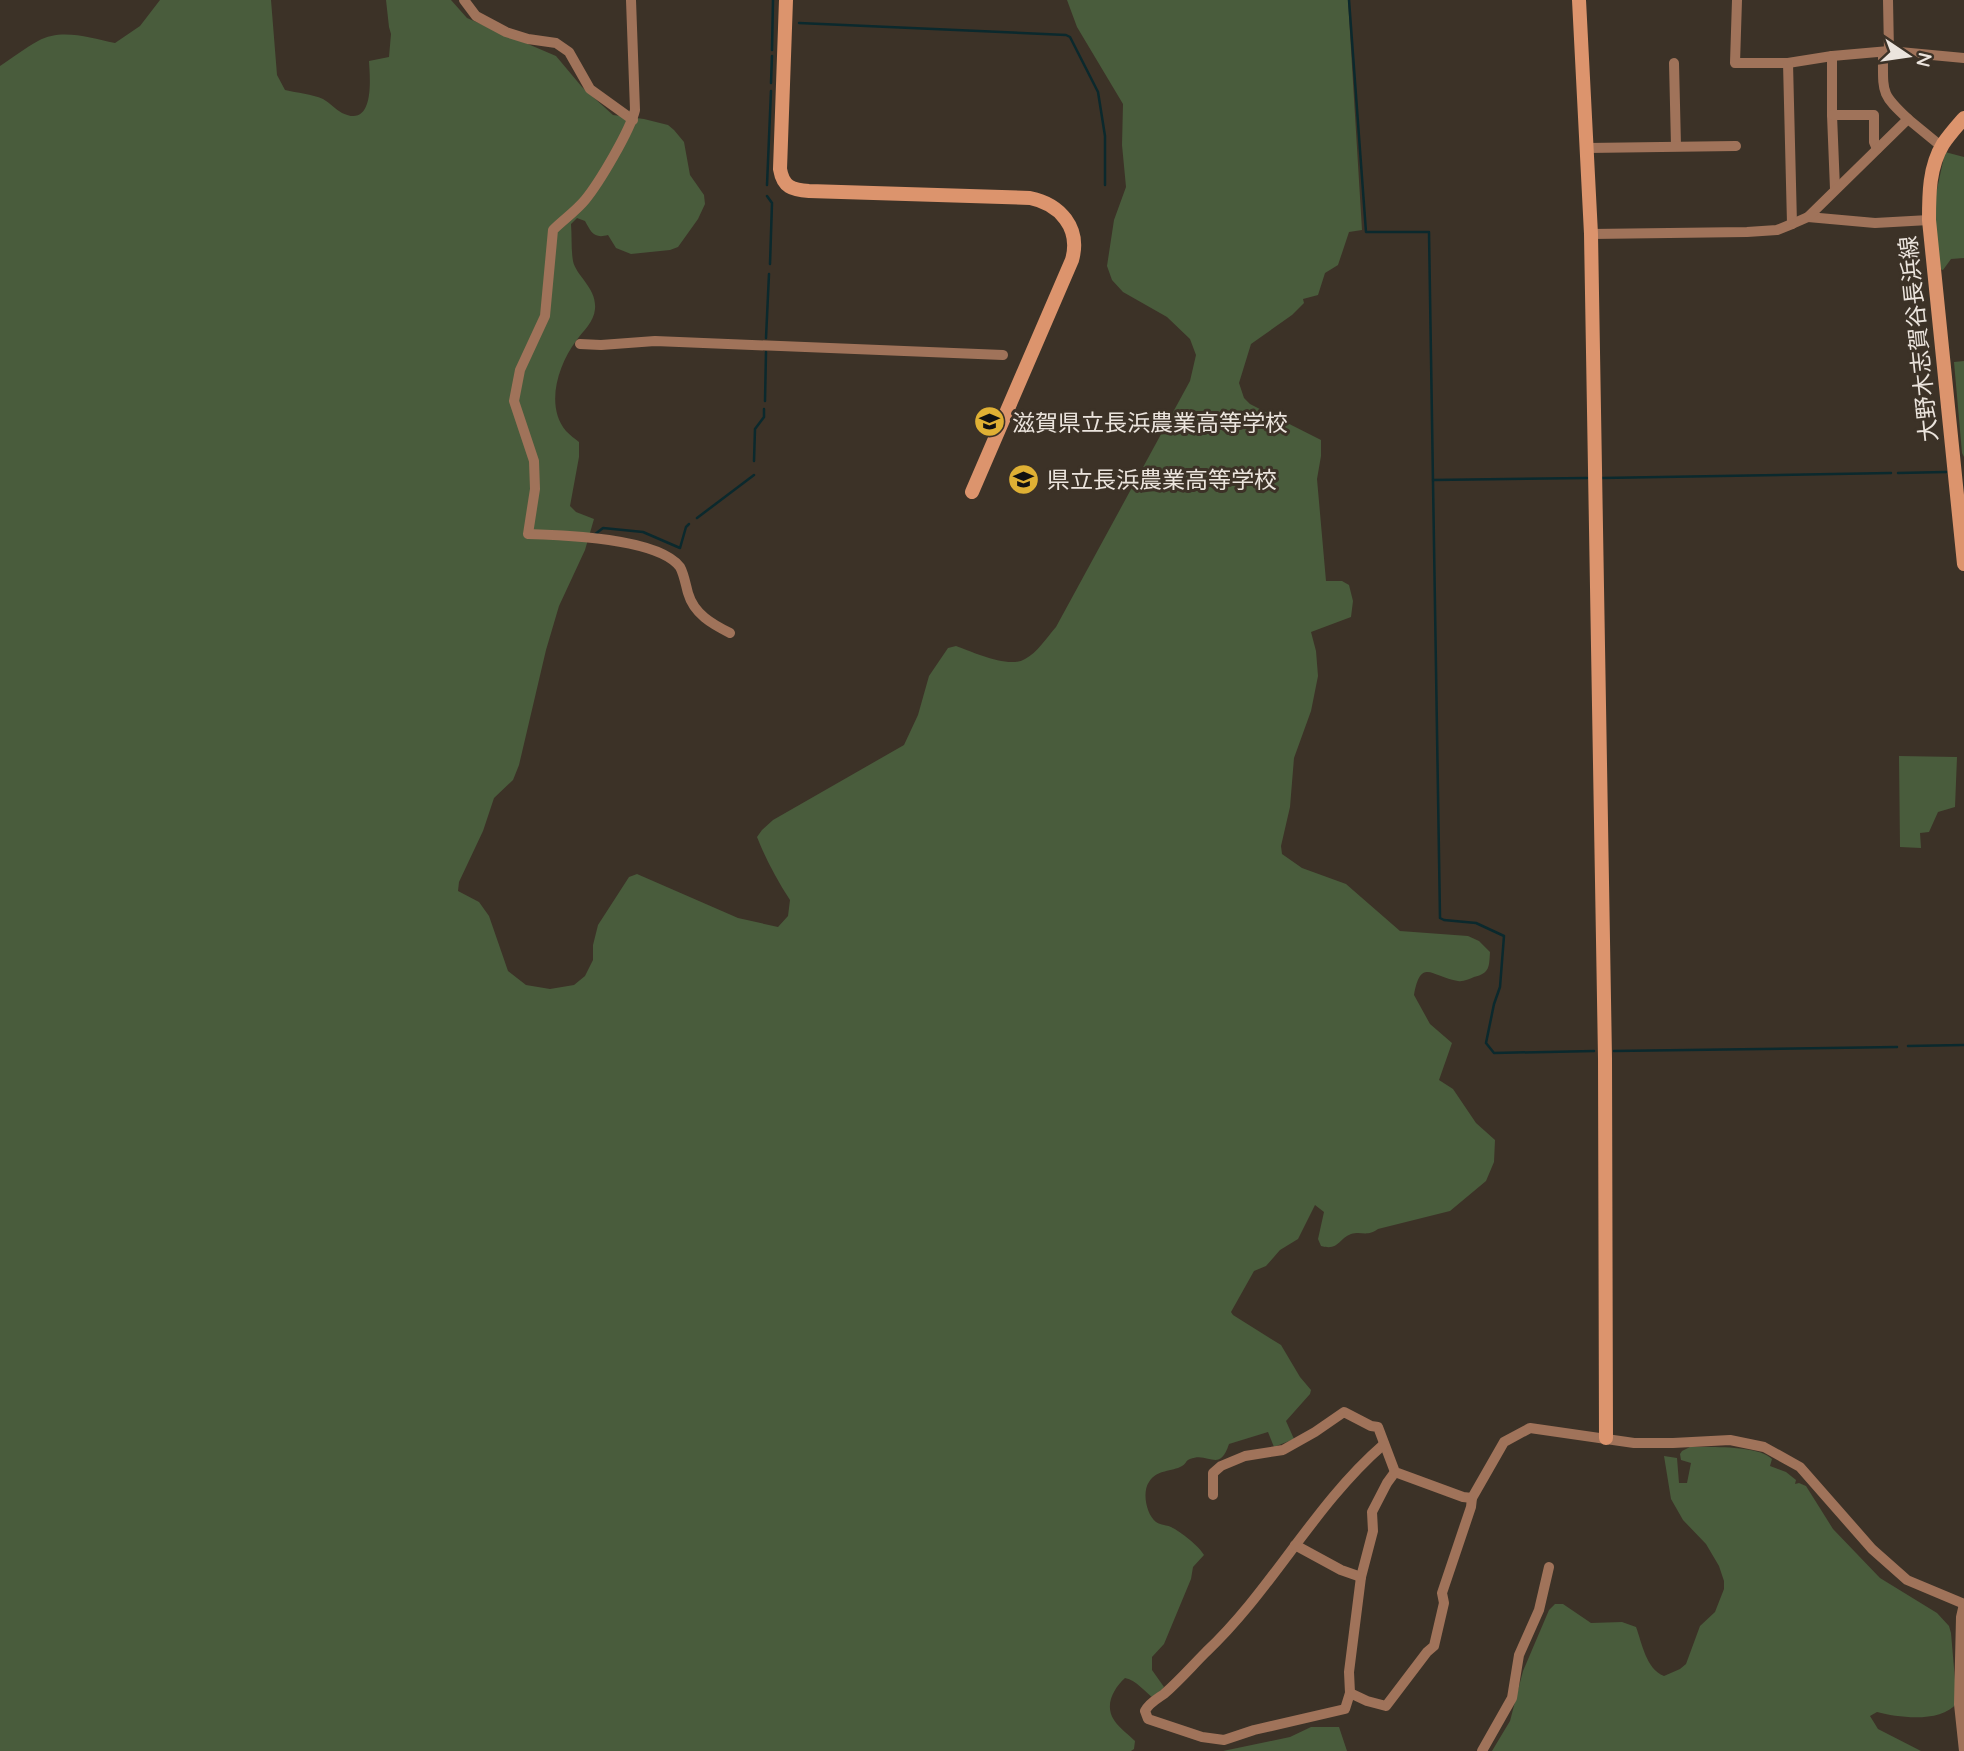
<svg xmlns="http://www.w3.org/2000/svg" width="1964" height="1751" font-family="Quicksand,'Noto Sans JP',sans-serif">
  <style>
    .green { fill: #495c3c }
    .lines { fill: none; stroke-linecap: round; stroke-linejoin: round }
    .stream { stroke: #0b292d; stroke-width: 2.5 }
    .street { stroke: #a0735a; stroke-width: 10 }
    .secondary { stroke: #dc946d; stroke-width: 14 }
    .labels { text-anchor: middle; dominant-baseline: central; stroke-width: 6; stroke-linejoin: round; paint-order: stroke }
    .street-label { font-size: 23px; fill: #ebe4dd; stroke: #3c3227 }
    .poi-label { font-size: 23px; fill: #ebe4dd; stroke: #3c3227; text-anchor: start }
  </style>
  <rect width="100%" height="100%" fill="#3c3227"/>
  <g class="green">
    <path d="M160,0H271L277,75L285,90C297,93 312,94 323,99C330,103 335,109 342,113C375,129 370,78 369,61L389,57L391,34L389,27L386,0H451L467,18L556,56L582,87L613,115L644,119L668,125L674,130L684,142L690,175L704,195L705,204L698,219L678,247L670,250L631,254L616,248L608,235C594,239 591,232 585,221L577,218L571,224C572,236 571,250 573,261C576,276 597,288 595,309C594,322 583,331 576,341C558,365 545,406 566,431C570,435 575,439 579,442V457L570,506L576,512L594,519L585,550L559,606L546,650L519,765L513,780L494,798L483,831L459,882L458,891L479,902L489,916L508,971L526,985L550,989L574,985L585,976L593,960V945L598,925L629,877L637,874L738,918L778,927L788,916L790,900C777,880 766,860 757,837L762,830L773,820L904,745L918,715L929,676L948,648L956,646C973,652 1009,669 1025,659C1037,653 1047,637 1056,627L1190,381L1196,355L1190,339L1167,317L1123,292L1112,280L1107,266L1114,220L1126,187L1122,145L1123,104L1077,27L1067,0H1348L1362,230L1349,232L1338,265L1325,273L1318,295L1303,299L1304,303L1292,315L1251,344L1239,383L1244,398L1250,404L1321,440V456L1317,479L1326,581H1342L1349,585L1353,601L1351,617L1311,632L1316,651L1318,676L1311,711L1294,758L1290,807L1281,846L1282,854L1302,868L1346,884L1400,931L1468,936L1479,941L1490,952C1489,967 1490,973 1474,977C1469,979 1463,982 1458,981C1433,978 1421,956 1414,995L1430,1024L1452,1043L1439,1080L1453,1089L1476,1123L1495,1140L1494,1162L1486,1181L1450,1211L1378,1229C1367,1237 1362,1231 1351,1234C1338,1239 1339,1251 1321,1246L1318,1239L1324,1212L1315,1205L1298,1239L1280,1250L1266,1266L1254,1271L1231,1312L1233,1315L1281,1345L1300,1377L1311,1390L1310,1394L1286,1421L1294,1439L1274,1447L1268,1432L1229,1444C1219,1474 1209,1451 1190,1459C1185,1461 1187,1463 1182,1466C1172,1472 1157,1469 1149,1482C1142,1492 1146,1514 1156,1522C1160,1525 1167,1525 1171,1527C1180,1531 1200,1547 1204,1555L1193,1567L1191,1579L1164,1644L1152,1657V1670L1164,1687L1155,1699C1144,1692 1137,1680 1125,1678C1114,1688 1104,1705 1114,1720C1119,1728 1129,1735 1135,1741L1134,1749L1131,1751H0V66C12,58 25,48 38,41C62,28 89,38 115,43L140,26Z"/>
    <path d="M1945,152L1964,157V258L1951,259L1943,270L1940,269L1936,242V194Z"/>
    <path d="M1964,361V457L1962,453L1954,362Z"/>
    <path d="M1899,756L1957,757L1955,807L1938,812L1929,832L1920,833L1921,848L1900,847Z"/>
    <path d="M1690,1447C1709,1447 1759,1445 1772,1459L1770,1466L1786,1472L1796,1480L1795,1484L1799,1483L1806,1486L1833,1529L1880,1578L1937,1613L1949,1626L1951,1633L1957,1703C1941,1723 1900,1718 1877,1712L1870,1716L1878,1729L1921,1751H1492L1510,1721L1523,1671L1549,1610L1555,1604H1563L1591,1623L1622,1622L1636,1627C1642,1643 1646,1669 1664,1676L1680,1669L1686,1664L1700,1626L1715,1612L1724,1589V1581L1719,1566L1706,1544L1683,1520L1671,1499L1664,1456L1677,1458L1679,1483H1687L1691,1463L1681,1460L1680,1454L1682,1451Z"/>
    <path d="M1311,1727H1339L1347,1751H1223L1290,1737Z"/>
  </g>
  <g class="lines">
    <g class="stream">
      <path d="M1349,0L1366,232H1429L1440,918L1444,920L1476,923L1504,936L1500,987L1494,1004L1486,1043L1494,1053L1594,1051"/>
      <path d="M799,23L1066,35L1070,37L1098,92L1105,136V185"/>
      <path d="M772,50L773,0"/>
      <path d="M771,83L772,56"/>
      <path d="M767,185L771,91"/>
      <path d="M767,196L772,203L770,264"/>
      <path d="M766,338L769,274"/>
      <path d="M765,401L766,352"/>
      <path d="M754,461L755,429L764,417V409"/>
      <path d="M1898,473L1946,472"/>
      <path d="M1602,478L1891,473"/>
      <path d="M1433,480L1587,478"/>
      <path d="M697,518L754,475"/>
      <path d="M594,535L603,528L643,532L680,548L686,527L689,524"/>
      <path d="M1908,1046L1964,1045"/>
      <path d="M1614,1051L1897,1047"/>
    </g>
    <g class="street">
      <path d="M464,0L476,16L506,32L528,39L556,43L569,52L590,89L633,120"/>
      <path d="M631,0L635,110C630,131 599,183 585,200C576,211 563,220 553,230L545,316L520,370L514,401L534,461L535,489L528,534C563,535 658,538 680,567C684,574 686,586 688,593C694,614 712,624 730,633"/>
      <path d="M1737,0L1735,63H1788L1832,56L1889,51L1964,58"/>
      <path d="M1888,0L1889,51L1883,57C1883,93 1881,94 1908,119"/>
      <path d="M1832,56V115L1835,189"/>
      <path d="M1674,63L1676,146"/>
      <path d="M1788,63L1792,224"/>
      <path d="M1832,115H1874V142L1877,149"/>
      <path d="M1587,148L1736,146"/>
      <path d="M1808,217L1875,223L1929,220"/>
      <path d="M1591,234L1747,232L1777,230L1792,224L1808,217L1908,119L1936,142L1943,145"/>
      <path d="M580,344L601,345L655,341L1003,355"/>
      <path d="M1383,1445C1314,1505 1272,1590 1206,1652C1192,1666 1179,1681 1164,1694C1157,1699 1149,1703 1145,1711L1148,1719L1202,1737L1224,1740L1254,1730L1345,1709L1350,1693L1349,1672L1361,1577L1373,1531L1372,1512L1387,1483L1395,1472"/>
      <path d="M1213,1495V1473L1221,1466L1245,1456L1283,1450L1315,1432L1344,1412L1371,1426L1378,1427L1395,1472L1463,1497L1472,1498"/>
      <path d="M1295,1545L1341,1570L1361,1577"/>
      <path d="M1964,1604L1961,1617L1959,1704L1964,1751"/>
      <path d="M1350,1693L1367,1701L1386,1706L1427,1652L1434,1646L1444,1603L1442,1593L1471,1507L1472,1498L1504,1442L1530,1428L1634,1443H1673L1730,1440L1764,1447L1800,1467L1872,1549L1907,1580L1964,1604"/>
      <path d="M1482,1751L1512,1698L1519,1655L1539,1610L1549,1567"/>
    </g>
    <g class="secondary">
      <path d="M786,0L780,169C783,187 792,190 809,191L1030,198C1060,204 1081,228 1072,260L972,492"/>
      <path d="M1579,0L1591,234L1605,1058L1606,1438"/>
      <path d="M1964,118C1957,126 1949,135 1943,144C1929,167 1929,194 1929,220L1964,564"/>
    </g>
  </g>
  <defs>
    <symbol id="school-disc" viewBox="-11 -11 22 22"><circle r="9.5" fill="#dfb034" stroke="#3c3227"/><path d="M0-5L7-2L0 1L-7-2ZM-4 1L0 2.5L4 1V4Q0 6-4 4Z" fill="#111"/></symbol>
  </defs>
  <g fill-rule="evenodd">
    <use href="#school-disc" x="972" y="404" width="35" height="35"/>
    <use href="#school-disc" x="1006" y="462" width="35" height="35"/>
  </g>
  <g class="labels">
    <g class="street-label">
      <text transform="translate(1918 339) rotate(-96)">大野木志賀谷長浜線</text>
    </g>
    <g class="poi-label">
      <text x="1012" y="422">滋賀県立長浜農業高等学校</text>
      <text x="1047" y="479">県立長浜農業高等学校</text>
    </g>
  </g>
  <g transform="translate(1908 56) rotate(103)" stroke="#3c3227" stroke-width="5" paint-order="stroke">
  <path d="M0-5L12 26L0 18L-12 26Z" fill="#ebe4dd"/>
  <text y="-10" font-size="19" font-weight="bold" text-anchor="middle" fill="#ebe4dd">N</text>
  </g>
</svg>
